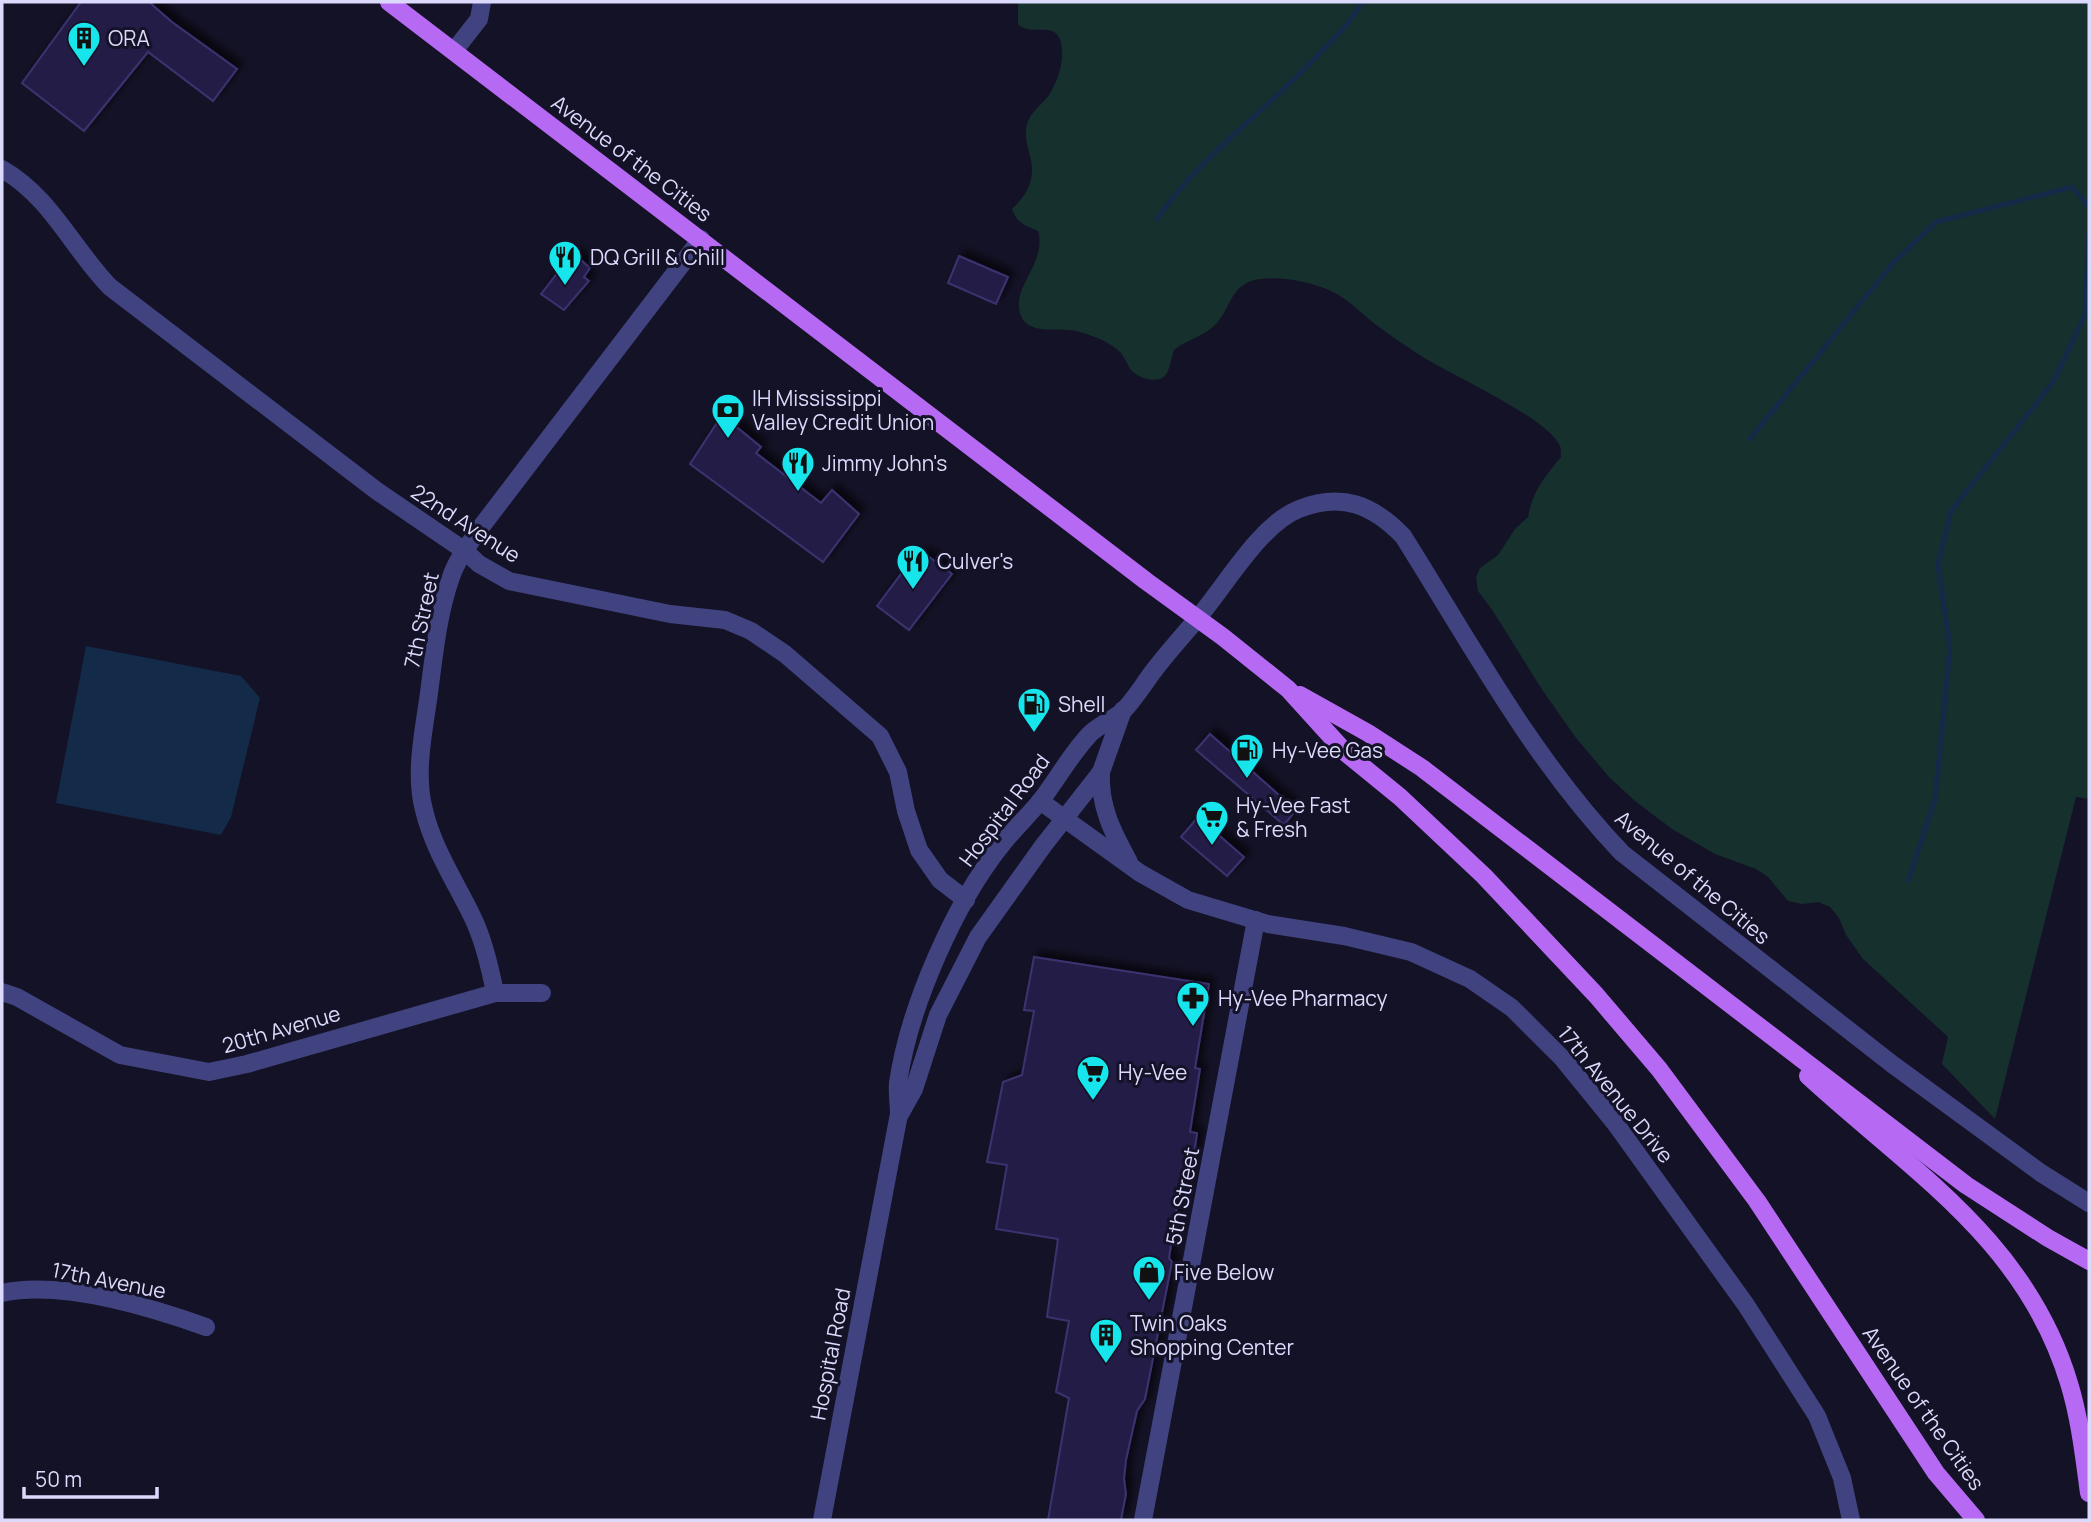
<svg xmlns="http://www.w3.org/2000/svg" width="2091" height="1522" font-family="Manrope,sans-serif">
  <style>
    .green { fill: #15302d }
    .water { fill: #132b49 }
    .lines { fill: none; stroke-linecap: round; stroke-linejoin: round }
    .stream { stroke: #132b49; stroke-width: 5 }
    .building { fill: #241f46; stroke: #3b3370; stroke-width: 2; filter: url(#shadow) }
    .minor { stroke: #414381; stroke-width: 18 }
    .major { stroke: #b66af3; stroke-width: 18 }
    .labels { text-anchor: middle; dominant-baseline: central; stroke-width: 6; stroke-linejoin: round; paint-order: stroke }
    .poi-label { font-size: 21px; fill: #dcdafc; stroke: #141226; text-anchor: start }
    .street-label { font-size: 21px; fill: #dcdafc; stroke: #141226 }
  </style>
  <defs>
    <filter id="shadow"><feDropShadow dx="6" dy="-6" stdDeviation="3.5" flood-color="#0009"/></filter>
  </defs>
  <rect width="100%" height="100%" fill="#141226"/>
  <path class="green" d="M1018,2H2089V799L2076,797L1995,1119L1942,1064L1948,1037L1863,959L1846,935L1839,918L1830,907L1818,902L1802,904L1788,901L1768,877L1756,869L1715,854L1672,829L1635,801L1609,777L1576,738L1541,688L1493,611L1478,591L1476,577L1480,568L1498,555L1515,529L1528,517C1533,490 1544,478 1561,457C1561,455 1561,448 1560,446C1548,418 1451,375 1423,357C1407,347 1390,335 1375,324C1360,312 1349,300 1333,292C1313,282 1282,276 1260,279C1229,283 1232,309 1214,326C1202,337 1186,340 1174,350C1171,358 1170,370 1165,376C1157,384 1138,378 1131,370C1127,365 1125,357 1120,352C1113,345 1101,339 1092,336C1084,333 1075,330 1066,330C1051,329 1025,333 1020,313C1012,286 1047,263 1038,231C1026,226 1016,223 1012,209C1028,194 1036,178 1030,156C1028,148 1025,138 1026,130C1028,113 1040,107 1049,95C1058,81 1065,60 1061,43C1056,19 1030,38 1018,24Z"/>
  <path class="water" d="M86,646L241,676L260,698L231,817L221,835L56,803Z"/>
  <g class="lines">
    <g class="stream">
      <path d="M1157,219C1198,158 1267,110 1318,55C1334,38 1351,23 1362,2"/>
      <path d="M1750,439L1893,263L1936,222L2072,187L2089,207"/>
      <path d="M1908,881L1935,799L1950,647L1938,565L1951,511L2054,381L2085,314L2089,233"/>
    </g>
  </g>
  <g class="building">
    <path d="M81,2H149L172,22L237,69L213,101L148,52L84,131L22,83Z"/>
    <path d="M573,253L590,268L584,277L589,281L564,310L541,294Z"/>
    <path d="M959,256L1008,277L996,304L948,283Z"/>
    <path d="M722,415L761,447L756,453L821,503L832,490L859,514L823,562L690,464Z"/>
    <path d="M924,553L952,574L909,630L877,606L901,574L905,577Z"/>
    <path d="M1210,734L1296,810L1284,825L1196,750Z"/>
    <path d="M1198,817L1244,857L1227,876L1181,837Z"/>
    <path d="M1034,957L1209,984L1195,1068L1200,1069L1190,1132L1197,1133L1194,1155L1187,1154L1181,1188L1186,1189L1182,1208L1177,1207L1169,1258L1172,1262L1145,1399L1137,1411L1126,1460L1124,1479L1126,1494L1121,1520H1048L1069,1398L1056,1392L1069,1321L1047,1317L1058,1239L996,1229L1007,1165L987,1162L1003,1082L1022,1075L1034,1011L1024,1010Z"/>
  </g>
  <g class="lines">
    <g class="minor">
      <path d="M454,51L479,19L482,2"/>
      <path d="M2,169C51,197 72,248 110,287L377,491L465,551L479,564L509,581L670,614L725,620L751,631L785,654L880,736L898,772L906,811L919,850L940,880L966,900"/>
      <path d="M1101,772C1099,806 1113,833 1129,862"/>
      <path d="M1040,801L1140,873L1188,900L1268,924L1344,936L1411,952L1470,979L1512,1008L1563,1059L1615,1123L1746,1305L1817,1416L1842,1478L1851,1520"/>
      <path d="M2,992L17,997L120,1055L209,1072L247,1064L495,993H542"/>
      <path d="M495,993C490,967 484,940 472,916C455,881 433,848 424,810C414,773 424,730 429,693C434,655 438,614 451,577C457,559 470,543 481,527L701,239"/>
      <path d="M900,1114L914,1089L938,1015L978,937L1043,846L1101,772L1123,710"/>
      <path d="M2,1293C61,1280 150,1307 206,1327"/>
      <path d="M822,1520L899,1114C899,1104 897,1093 898,1083C909,1007 955,902 1003,843C1015,828 1030,814 1042,799C1058,778 1071,754 1089,735C1098,725 1113,720 1123,711C1134,700 1143,685 1152,673C1166,654 1181,638 1196,620C1225,587 1259,525 1299,509C1342,492 1373,505 1403,536C1471,644 1533,760 1622,853L1892,1064L2041,1173L2089,1203"/>
      <path d="M1143,1520L1256,920"/>
    </g>
    <g class="major">
      <path d="M389,2L1146,581L1223,637L1288,689L1346,753L1400,797L1484,876L1596,995L1659,1069L1757,1201L1936,1473L1976,1520"/>
      <path d="M1300,695L1368,733L1422,768L1966,1185L2048,1238L2089,1261"/>
      <path d="M1808,1076C1911,1171 2026,1240 2069,1383C2080,1419 2084,1456 2089,1493"/>
    </g>
  </g>
  <defs>
    <symbol id="building-pin" viewBox="-11 -11 22 30"><path d="M0 17L-7.5 6A9.5 9.5 0 1 1 7.5 6Z" fill="#16e5ec" stroke="#141226"/><path d="M-4-6H4V6H1V3H-1V6H-4ZM-2.5-4.3h1.7v1.8h-1.7ZM.8-4.3h1.7v1.8H.8ZM-2.5-1h1.7V.8h-1.7ZM.8-1h1.7V.8H.8Z" fill="#111"/></symbol>
    <symbol id="restaurant-pin" viewBox="-11 -11 22 30"><path d="M0 17L-7.5 6A9.5 9.5 0 1 1 7.5 6Z" fill="#16e5ec" stroke="#141226"/><path d="M-5-6h1v4h1v-4h1v4h1v-4h1v5L-1.5 .5V6h-2V.5L-5-1ZM5-6V6H3V1.5H1.5Q1.5-4 5-6Z" fill="#111"/></symbol>
    <symbol id="bank-pin" viewBox="-11 -11 22 30"><path d="M0 17L-7.5 6A9.5 9.5 0 1 1 7.5 6Z" fill="#16e5ec" stroke="#141226"/><path d="M-6-4H6V4H-6ZM0-2.3a2.3 2.3 0 1 0 0 4.6a2.3 2.3 0 1 0 0-4.6Z" fill="#111"/></symbol>
    <symbol id="fuel-pin" viewBox="-11 -11 22 30"><path d="M0 17L-7.5 6A9.5 9.5 0 1 1 7.5 6Z" fill="#16e5ec" stroke="#141226"/><path d="M-5.5-6h7V0h2V4h1.3V-2.5L3-4.5l.8-.8L6-3V5H2.5V1h-1V6h-7ZM-4.2-4.7v3.2H.2V-4.7Z" fill="#111"/></symbol>
    <symbol id="supermarket-pin" viewBox="-11 -11 22 30"><path d="M0 17L-7.5 6A9.5 9.5 0 1 1 7.5 6Z" fill="#16e5ec" stroke="#141226"/><path d="M-6-5.5h2.5l.6 2H6L4.5 2H-2.5L-4.4-4H-6ZM-1.5 3.2a1.3 1.3 0 1 0 .1 0ZM3 3.2a1.3 1.3 0 1 0 .1 0Z" fill="#111"/></symbol>
    <symbol id="pharmacy-pin" viewBox="-11 -11 22 30"><path d="M0 17L-7.5 6A9.5 9.5 0 1 1 7.5 6Z" fill="#16e5ec" stroke="#141226"/><path d="M-2-6h4v4h4v4h-4v4h-4v-4h-4v-4h4Z" fill="#111"/></symbol>
    <symbol id="shop-pin" viewBox="-11 -11 22 30"><path d="M0 17L-7.5 6A9.5 9.5 0 1 1 7.5 6Z" fill="#16e5ec" stroke="#141226"/><path d="M-5-2.5h2.3a2.7 3.5 0 0 1 5.4 0H5L5.5 6h-11ZM-1.5-2.5h3a1.5 2.3 0 0 0-3 0Z" fill="#111"/></symbol>
  </defs>
  <g fill-rule="evenodd">
    <use href="#building-pin" x="65" y="19" width="38" height="52"/>
    <use href="#restaurant-pin" x="546" y="238" width="38" height="52"/>
    <use href="#bank-pin" x="709" y="391" width="38" height="52"/>
    <use href="#restaurant-pin" x="779" y="444" width="38" height="52"/>
    <use href="#restaurant-pin" x="894" y="542" width="38" height="52"/>
    <use href="#fuel-pin" x="1015" y="685" width="38" height="52"/>
    <use href="#fuel-pin" x="1228" y="731" width="38" height="52"/>
    <use href="#supermarket-pin" x="1193" y="798" width="38" height="52"/>
    <use href="#pharmacy-pin" x="1174" y="979" width="38" height="52"/>
    <use href="#supermarket-pin" x="1074" y="1053" width="38" height="52"/>
    <use href="#shop-pin" x="1130" y="1253" width="38" height="52"/>
    <use href="#building-pin" x="1087" y="1316" width="38" height="52"/>
  </g>
  <g class="labels">
    <g class="poi-label">
      <text x="108" y="38">ORA</text>
      <text x="590" y="257">DQ Grill &amp; Chill</text>
      <text x="752" y="398">IH Mississippi<tspan x="752" dy="24">Valley Credit Union</tspan></text>
      <text x="822" y="463">Jimmy John's</text>
      <text x="937" y="561">Culver's</text>
      <text x="1058" y="704">Shell</text>
      <text x="1272" y="750">Hy-Vee Gas</text>
      <text x="1236" y="805">Hy-Vee Fast<tspan x="1236" dy="24">&amp; Fresh</tspan></text>
      <text x="1218" y="998">Hy-Vee Pharmacy</text>
      <text x="1118" y="1072">Hy-Vee</text>
      <text x="1174" y="1272">Five Below</text>
      <text x="1130" y="1323">Twin Oaks<tspan x="1130" dy="24">Shopping Center</tspan></text>
    </g>
    <g class="street-label">
      <text transform="translate(632 158) rotate(37)">Avenue of the Cities</text>
      <text transform="translate(466 523) rotate(33)">22nd Avenue</text>
      <text transform="translate(421 620) rotate(-78)">7th Street</text>
      <text transform="translate(1004 810) rotate(-53)">Hospital Road</text>
      <text transform="translate(1693 877) rotate(40)">Avenue of the Cities</text>
      <text transform="translate(281 1029) rotate(-16)">20th Avenue</text>
      <text transform="translate(1616 1094) rotate(51)">17th Avenue Drive</text>
      <text transform="translate(1182 1196) rotate(-79)">5th Street</text>
      <text transform="translate(109 1280) rotate(11)">17th Avenue</text>
      <text transform="translate(830 1354) rotate(-79)">Hospital Road</text>
      <text transform="translate(1924 1408) rotate(55)">Avenue of the Cities</text>
    </g>
  </g>
  <rect width="2091" height="1522" fill="none" stroke="#dcdafc" stroke-width="7"/>
  <path d="M24 1487v10h133v-10" fill="none" stroke="#dcdafc" stroke-width="3.5"/>
  <text x="35" y="1487" font-size="21" fill="#dcdafc" stroke="#141226" stroke-width="5" paint-order="stroke">50 m</text>
</svg>
